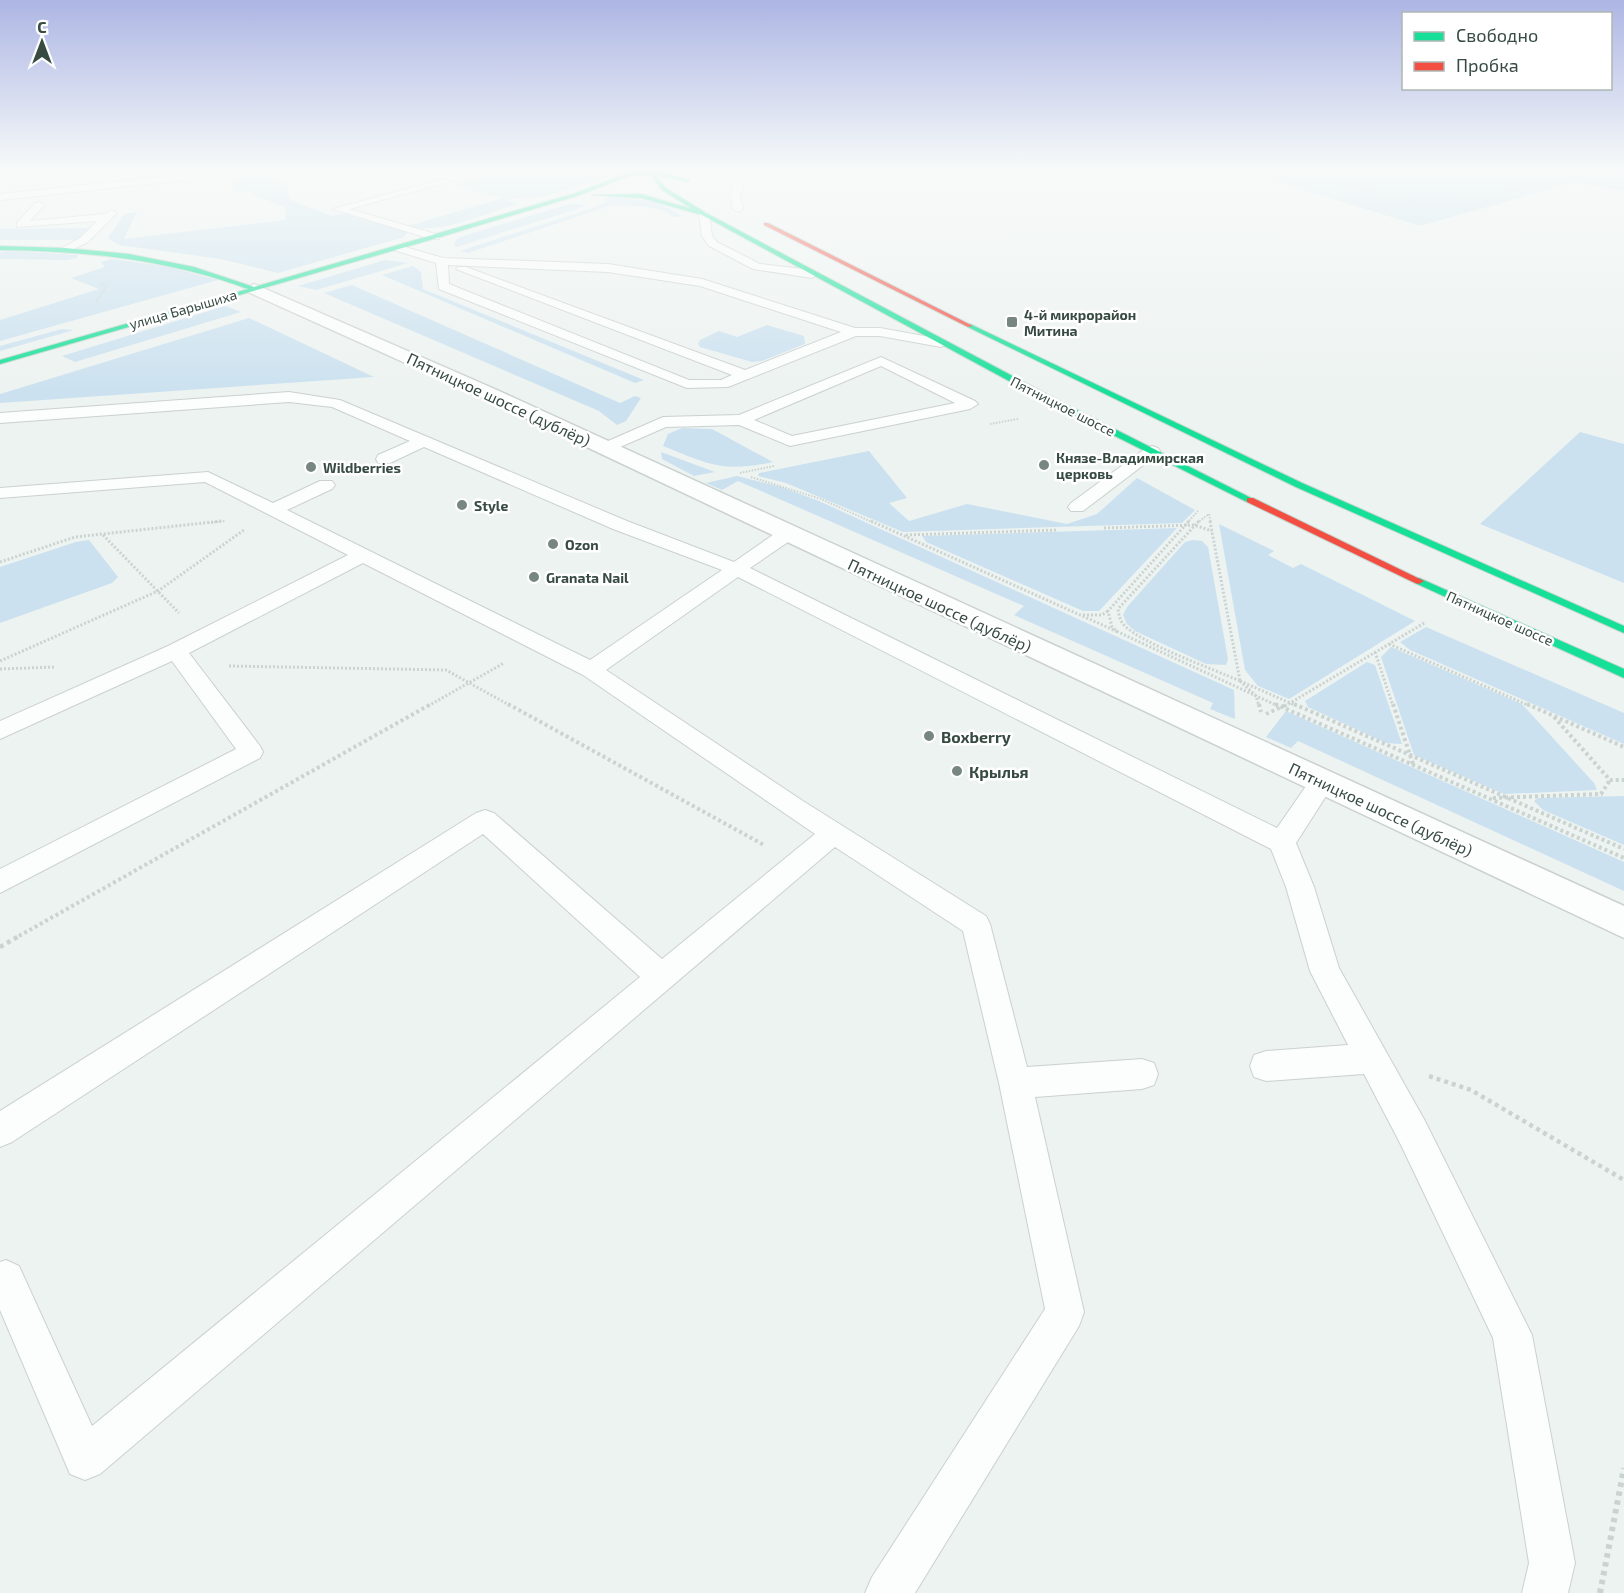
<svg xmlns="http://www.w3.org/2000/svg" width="1624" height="1593" font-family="'Exo 2',sans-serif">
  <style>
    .green { fill: #cbe1ef }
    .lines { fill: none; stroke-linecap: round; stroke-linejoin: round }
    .lane-casing { stroke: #cad1cf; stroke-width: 2 }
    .street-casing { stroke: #cad1cf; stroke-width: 3 }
    .fast-casing { stroke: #c5d5d0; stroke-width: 2 }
    .jam-casing { stroke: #c5d5d0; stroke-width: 2 }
    .path-far5 { stroke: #cbd3d1; stroke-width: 1.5; stroke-dasharray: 1.5 1.5; stroke-linecap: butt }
    .path-far4 { stroke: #cbd3d1; stroke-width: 2; stroke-dasharray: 1.5 1.5; stroke-linecap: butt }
    .path-far3 { stroke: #cbd3d1; stroke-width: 3; stroke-dasharray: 2 2; stroke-linecap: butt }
    .path-far2 { stroke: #cbd3d1; stroke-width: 4; stroke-dasharray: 3 3; stroke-linecap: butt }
    .path-far1 { stroke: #cbd3d1; stroke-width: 4.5; stroke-dasharray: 4 4; stroke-linecap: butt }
    .path { stroke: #cbd3d1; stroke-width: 6; stroke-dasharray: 4.5 4.5; stroke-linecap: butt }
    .lane { fill: #fcfdfd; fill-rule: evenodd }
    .street { fill: #fcfdfd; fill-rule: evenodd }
    .fast { fill: #16e098; fill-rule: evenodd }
    .jam { fill: #f24e42; fill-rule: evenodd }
    .poi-dot { fill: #778680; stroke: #fff; stroke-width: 2 }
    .labels { text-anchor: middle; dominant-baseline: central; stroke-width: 5; stroke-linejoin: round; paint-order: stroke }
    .far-street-label { font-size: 14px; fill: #374b43; stroke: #fff }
    .far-poi-label { font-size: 14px; font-weight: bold; fill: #374b43; stroke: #fff; text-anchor: start }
    .street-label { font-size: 16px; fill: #374b43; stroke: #fff }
    .poi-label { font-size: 16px; font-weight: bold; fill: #374b43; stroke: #fff; text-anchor: start }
  </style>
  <rect width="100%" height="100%" fill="#edf3f1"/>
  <g class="green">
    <path d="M511,170H622L613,176L545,196C531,199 520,196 507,200L517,204C489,213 436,236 409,226L502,198L456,185Z"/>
    <path d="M1240,170H1624V191L1575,182L1420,226Z"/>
    <path d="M271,174L269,176L285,182L291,200L331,216L347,213L401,229L407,233L404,237L278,273L221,259L119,245L108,238L124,214L137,212L124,239L285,220L286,208L246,191L236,192L232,179Z"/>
    <path d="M606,196L657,202L682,216L674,217L662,210L641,206L612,205L468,253L460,251L593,208L604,203Z"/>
    <path d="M573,203L587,206L456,247L454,245L457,239L466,235Z"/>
    <path d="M93,228L76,240H0V229Z"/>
    <path d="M10,251L78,255L77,258L67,260L0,259V252Z"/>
    <path d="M112,259L165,266L218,280L0,341V320L99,289L71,278L105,267L101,262Z"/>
    <path d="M385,260L408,263L316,290L298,286Z"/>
    <path d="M413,266L421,272L423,289L644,380L635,383L382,275Z"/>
    <path d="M352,285L620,403L635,396L641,398L626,421L617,425L599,411L324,293Z"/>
    <path d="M225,306L241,312L75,362L62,356Z"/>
    <path d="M249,318L374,377L0,403V394Z"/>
    <path d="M767,325L804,336L805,344L762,361L752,362L700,347L698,344L700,340L719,331L737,337Z"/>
    <path d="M62,329L74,330L0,351V346Z"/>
    <path d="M682,428L712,429L773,462C723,473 708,464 663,446L668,434Z"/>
    <path d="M1580,432L1624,444V583L1480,524Z"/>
    <path d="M869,451L907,498L889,503L909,521L967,504L1067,524L1097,514L1137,478L1195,510L1182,523L903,532L786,483L758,476L759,473Z"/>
    <path d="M661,452L715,472L694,476L662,459Z"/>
    <path d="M737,476L781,487L819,501L1234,690L1235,719L1210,709L1213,703L1014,615L1024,606L738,481L722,490L706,483Z"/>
    <path d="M1219,524L1274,551L1268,555L1293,568L1301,564L1415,621L1289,699L1258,686L1245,670Z"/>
    <path d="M1177,528L1099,611H1083L926,542L922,536Z"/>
    <path d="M89,540L118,577L112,583L0,623V567L76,542Z"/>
    <path d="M1193,540L1202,541L1208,547L1228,659L1226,665L1206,664L1135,631L1127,624L1123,615L1127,607L1185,542Z"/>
    <path d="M1426,627L1624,713V744L1410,650L1400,642Z"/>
    <path d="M1391,647L1522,704L1594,783L1597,790L1504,794L1414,755L1381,657Z"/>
    <path d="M1367,662L1375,665L1402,744L1386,743L1308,707L1305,701Z"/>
    <path d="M1286,711L1624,862V891L1298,741L1291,748L1266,737Z"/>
    <path d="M1624,796V845L1543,810L1534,801L1538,798Z"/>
  </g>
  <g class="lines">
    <defs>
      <g id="lane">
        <path d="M476,170H493L349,209L439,235V239H431L333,209Z"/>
        <path d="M738,170H747L740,194L743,209L738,212L733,209L730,194Z"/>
        <path d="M192,174L195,175V179L0,200V194Z"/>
        <path d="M39,202L44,205L30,221L105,214L112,210L117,213L88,242L66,253L60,250L62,248L80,238L97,221L17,227V223L35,203Z"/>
        <path d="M704,211L709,214L712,236L717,242L760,264L812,270L818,274L812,278L753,269L709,246L702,236L699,214Z"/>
        <path d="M398,245L443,258L608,264L702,279L855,328H880L941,339L948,343L941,347L880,336H856L728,387L687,388L439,289L436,263L394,250L392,248ZM448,265L608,272L700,286L841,332L745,370L466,267H458L456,269L732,375L721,380H689L449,284Z"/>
        <path d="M881,357L975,401L978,404L970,409L790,446L739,425L666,427L611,451L605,453L597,448L599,445L663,417L739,415ZM881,366L955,403L792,436L754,420Z"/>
        <path d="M289,392L340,400L627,521L734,562L780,530H794L796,534L794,538L750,568L1277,828L1313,776L1322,773L1331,776L1335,782L1296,843L1314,887L1339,968L1425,1121L1532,1335L1575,1563L1568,1593H1522L1529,1563L1493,1338L1401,1145L1364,1074L1266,1081L1254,1077L1250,1066L1254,1055L1266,1051L1348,1045L1310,971L1286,887L1271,849L738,577L606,670L803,801L986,916L990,924L1027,1067L1142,1059L1154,1063L1158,1074L1154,1085L1142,1089L1035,1097L1084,1312L1079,1326L915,1593H865L872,1577L1045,1309L999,1083L963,931L835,847L100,1474L85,1480L70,1474L0,1310V1262L6,1260L19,1266L92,1426L640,977L483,834L12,1142L0,1147V1111L476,813L485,810L494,813L662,959L815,834L583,675L363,563L189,653L260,746L263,752L260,758L0,893V869L236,749L172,661L0,739V721L168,646L348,555L205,482L0,498V488L208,472L273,503L320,481H332L335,485L332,489L287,510L590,660L722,570L613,529L424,447L390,463H378L376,459L378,455L410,441L332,407L289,402L0,423V413Z"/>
        <path d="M1152,446L1158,448L1160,451L1158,454L1083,511H1071L1068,507L1071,503L1146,448Z"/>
      </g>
      <path id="street" d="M254,284L497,390L1624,906V938L483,398L248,292L246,289Z"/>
      <g id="fast">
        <path d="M635,170H643L635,174L652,170L690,180L688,182L655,175L666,188L706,213L1065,404L1255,500L1247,502L1059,408L702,215L641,198L592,195L641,194L692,209L662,190L651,175L629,176L580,195L437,238L0,364V360L248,289C167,259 85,251 0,250V246L65,248L129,254L194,267L254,287L576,193Z"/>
        <path d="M970,324L1302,483L1624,626V633L1296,487L968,327Z"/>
        <path d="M1419,578L1624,669V678L1415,583V579Z"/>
      </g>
      <g id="jam">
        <path d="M764,223H768L973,326L968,327L764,225Z"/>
        <path d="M1247,498H1253L1424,581L1419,584L1415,583L1247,502Z"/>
      </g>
    </defs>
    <use href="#lane" class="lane-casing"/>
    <use href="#street" class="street-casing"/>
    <use href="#fast" class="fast-casing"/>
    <use href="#jam" class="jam-casing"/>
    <path class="path-far5" d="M1338,183L1425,204L1449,203L1564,179L1624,189"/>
    <g class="path-far4">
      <path d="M96,302L106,287L100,283"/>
      <path d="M990,424L1018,419"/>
      <path d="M740,473L774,466"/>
      <path d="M751,477L821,499L874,523"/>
      <path d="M208,523L225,521"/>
      <path d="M1187,523L1198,511"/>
      <path d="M1197,523L1209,514L1211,523"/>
    </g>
    <g class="path-far3">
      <path d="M871,521L1118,632"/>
      <path d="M1189,521L1108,611L1112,627L1118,632L1278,706"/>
      <path d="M1199,521L1118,609C1119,616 1120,621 1125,626C1143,644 1213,669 1240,681"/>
      <path d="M1210,521L1240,681"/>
      <path d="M1104,528L1194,525L1212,531"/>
      <path d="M103,535L179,613"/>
      <path d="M906,535L1057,530"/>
      <path d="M0,562L75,537L222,521"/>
      <path d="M1083,615H1102L1108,611"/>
      <path d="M1389,644L1530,706"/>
      <path d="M1375,652L1393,706"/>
      <path d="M0,661L158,591L244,530"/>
      <path d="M229,666L446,670L511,706"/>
      <path d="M0,669L56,667"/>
      <path d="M1240,681L1297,706"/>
      <path d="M1240,681L1256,696L1259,706"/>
      <path d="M428,706L504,663"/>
      <path d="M1285,706L1426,622"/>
    </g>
    <g class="path-far2">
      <path d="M508,704L764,845"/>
      <path d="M1259,704L1261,712"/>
      <path d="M1275,704L1624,858"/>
      <path d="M1294,704L1624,849"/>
      <path d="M1393,704L1413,764"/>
      <path d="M1527,704L1624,747"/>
      <path d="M1266,714L1288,704"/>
      <path d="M1554,717L1610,780H1624"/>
      <path d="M1493,798L1601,794L1610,780"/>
      <path d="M19,936L431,704"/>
    </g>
    <g class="path-far1">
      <path d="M0,947L21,935"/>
      <path d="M1429,1076L1471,1090L1624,1180"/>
    </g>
    <path class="path" d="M1600,1593L1624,1468"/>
    <use href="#lane" class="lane"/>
    <use href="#street" class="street"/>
    <use href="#fast" class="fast"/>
    <use href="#jam" class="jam"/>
  </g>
  <linearGradient id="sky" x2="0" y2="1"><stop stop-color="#adb6e4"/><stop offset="0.43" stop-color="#f7faf9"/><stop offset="1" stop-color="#f7faf9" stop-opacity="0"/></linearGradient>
  <rect width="1624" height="393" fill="url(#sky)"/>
  <g class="poi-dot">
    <rect x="1006" y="316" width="12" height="12" rx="3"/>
    <circle cx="1044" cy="465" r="6"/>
    <circle cx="311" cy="467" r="6"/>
    <circle cx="462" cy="505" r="6"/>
    <circle cx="553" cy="544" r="6"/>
    <circle cx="534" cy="577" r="6"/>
    <circle cx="929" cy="736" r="6"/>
    <circle cx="957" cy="771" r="6"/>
  </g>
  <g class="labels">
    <g class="far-street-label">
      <text transform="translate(183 309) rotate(-16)">улица Барышиха</text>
      <text transform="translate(1063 406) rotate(27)">Пятницкое шоссе</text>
      <text transform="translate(1500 618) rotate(24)">Пятницкое шоссе</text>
    </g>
    <g class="far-poi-label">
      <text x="1024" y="314">4-й микрорайон<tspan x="1024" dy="16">Митина</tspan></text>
      <text x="1056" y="457">Князе-Владимирская<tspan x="1056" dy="16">церковь</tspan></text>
      <text x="323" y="467">Wildberries</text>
      <text x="474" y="505">Style</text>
      <text x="565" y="544">Ozon</text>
      <text x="546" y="577">Granata Nail</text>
    </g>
    <g class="street-label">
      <text transform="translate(499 399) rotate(25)">Пятницкое шоссе (дублёр)</text>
      <text transform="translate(940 605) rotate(25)">Пятницкое шоссе (дублёр)</text>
      <text transform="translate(1381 809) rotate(25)">Пятницкое шоссе (дублёр)</text>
    </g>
    <g class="poi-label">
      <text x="941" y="736">Boxberry</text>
      <text x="969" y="771">Крылья</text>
    </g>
  </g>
  <rect x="1402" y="12" width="210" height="78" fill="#ffffff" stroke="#afb7b4" stroke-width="1.5"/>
  <rect x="1414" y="32" width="30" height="9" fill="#16e098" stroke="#afb7b4" stroke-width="1.5"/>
  <text x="1456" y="42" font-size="18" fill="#374b43">Свободно</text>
  <rect x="1414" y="62" width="30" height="9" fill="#f24e42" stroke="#afb7b4" stroke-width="1.5"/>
  <text x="1456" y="72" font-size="18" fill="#374b43">Пробка</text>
  <g transform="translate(42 42)" stroke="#ffffff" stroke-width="4.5" paint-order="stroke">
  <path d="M0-4.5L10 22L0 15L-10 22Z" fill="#374b43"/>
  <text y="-9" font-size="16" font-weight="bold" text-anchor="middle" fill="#374b43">С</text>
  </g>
</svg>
